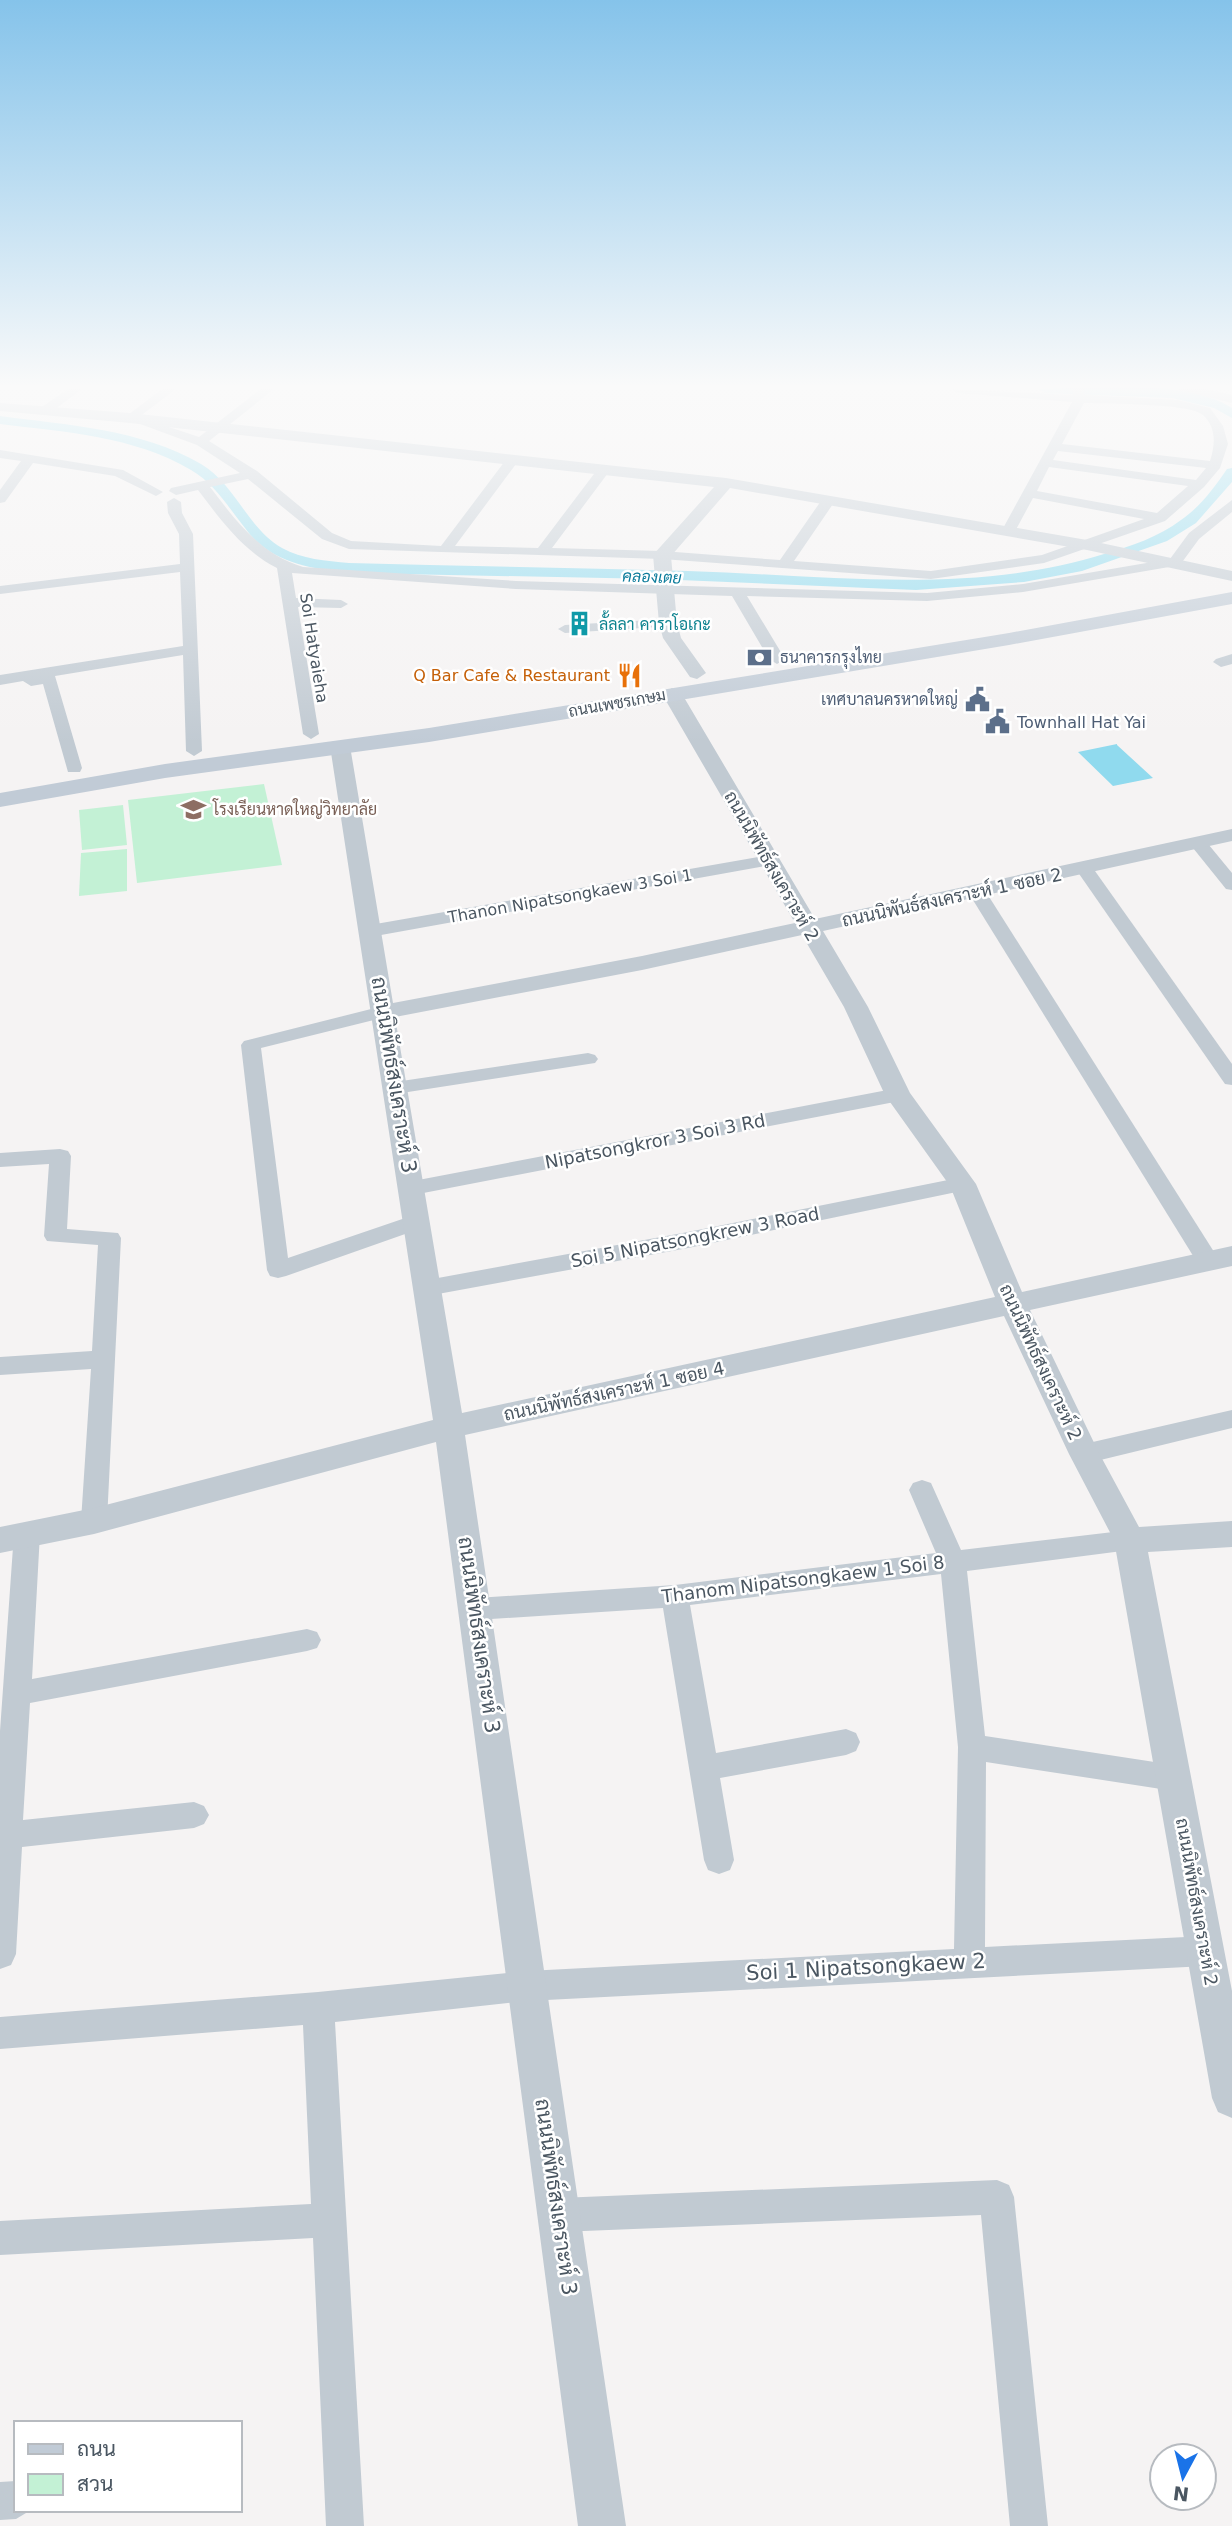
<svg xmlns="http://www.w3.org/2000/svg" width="1232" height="2526" font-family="'DejaVu Sans',Sarabun,sans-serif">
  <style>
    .green { fill: #c3f1d5 }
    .water { fill: #90daee }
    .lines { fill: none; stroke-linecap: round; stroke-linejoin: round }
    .canal { fill: #90daee; fill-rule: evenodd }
    .minor { fill: #c1cad2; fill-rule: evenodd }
    .tertiary { fill: #c1cad2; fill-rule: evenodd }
    .secondary { fill: #c1cbd6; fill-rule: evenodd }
    .labels { text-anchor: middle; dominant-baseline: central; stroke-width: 5; stroke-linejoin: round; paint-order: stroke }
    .far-water-label { font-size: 16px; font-style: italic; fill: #0c7c9b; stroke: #fff }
    .far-culture-label { font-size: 16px; fill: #0d838f; stroke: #fff; text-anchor: start }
    .far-street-label { font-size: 16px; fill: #4a5661; stroke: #fff }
    .far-service-label { font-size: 16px; fill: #4e5e75; stroke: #fff; text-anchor: start }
    .far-food-label { font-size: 16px; fill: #c56008; stroke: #fff; text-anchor: end }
    .far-education-label { font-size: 16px; fill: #785e54; stroke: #fff; text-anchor: start }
    .street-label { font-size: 18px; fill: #4a5661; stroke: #fff }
    .near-street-label { font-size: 21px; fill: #4a5661; stroke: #fff }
  </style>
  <rect width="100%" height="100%" fill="#f5f3f3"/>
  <g class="green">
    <path d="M264,784L282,865L137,883L128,800Z"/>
    <path d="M123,805L127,845L82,850L79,810Z"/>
    <path d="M127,849V891L79,896L81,853Z"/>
  </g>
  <path class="water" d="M1117,744V745L1153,778L1113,786L1078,752Z"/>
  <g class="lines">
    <g class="canal">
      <path d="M1039,389C1094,389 1185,378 1232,408V418L1214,408L1172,398L1045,393Z"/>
      <path d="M0,416C67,425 141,429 201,464C236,485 247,528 282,548C302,559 326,561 349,563C462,566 575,568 688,571C827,575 969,596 1104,554C1131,546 1159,537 1181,520C1200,507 1214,488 1227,469L1232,468V482L1196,523L1167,541L1082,571L1024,582L916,590L655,579L349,573C309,568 270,563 245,528C228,507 215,484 191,470C134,436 64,432 0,424Z"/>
    </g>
    <g class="minor">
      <path d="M68,389H82L50,413H42V407Z"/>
      <path d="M162,389H176L139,417L199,437L261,389H274L209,441L257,471L332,533L351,541L441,546L508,457L513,456L519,460L455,546L538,548L600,466L605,465L611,469L552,548L662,551L780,560L823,498L828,497L835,501L794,561L931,571L1042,555L1144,519L1033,498L1013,535H1003L1001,532L1072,402L958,393L952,389L1073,395L1072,389H1084L1085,395L1178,400L1210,408L1223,426L1228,444L1220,468L1204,487L1165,521L1044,563L931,579L662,559L349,549L322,539L248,479L210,487C236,521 260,554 303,567L516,581L927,593L1023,584L1170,559L1189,533L1232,500V512L1199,539L1180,565L1175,566L1023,592L927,601L747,596L785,659L777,664L769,659L732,596L516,589L292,573L296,598L341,600L348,604L341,608L298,607L319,734L311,739L303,734L277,568C242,550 221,520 198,490L176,495L169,491L171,488L240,473L197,445L124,418ZM1084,403C1106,404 1190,403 1203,415C1217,428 1215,445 1210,461L1062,444ZM1058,451L1206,468L1196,480L1053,460ZM1049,467L1188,486L1157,513L1037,491Z"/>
      <path d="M1175,389H1206L1232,395V403Z"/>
      <path d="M0,450L123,470L163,492L156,496L115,476L33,463L5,502L0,503V490L21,461L0,458Z"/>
      <path d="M174,498L181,502L182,513L193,534L202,751L194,756L186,751L183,655L55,676L82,768L80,772H68L43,684L31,686L23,681L0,685V675L183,646L180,572L0,594V586L180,564L179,534L168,513L167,502Z"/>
      <path d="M668,619L675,623L673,626L565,633L558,629L565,625Z"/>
      <path d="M1232,654V664L1221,667L1213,662L1216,659Z"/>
      <path d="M1198,838L1204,839L1232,873V890L1226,889L1189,843Z"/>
      <path d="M770,855L776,856L779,860L776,864L370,937L361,931L370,925Z"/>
      <path d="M1084,863L1090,864L1232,1064V1085L1225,1084L1075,868Z"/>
      <path d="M977,887L986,892L1216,1255L1219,1261L1216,1267L1208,1269L1200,1267L968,892Z"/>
      <path d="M383,1006L393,1012L390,1016L261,1048L288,1258L417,1214L425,1217L428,1222L425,1227L286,1276L278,1278L270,1276L267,1270L241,1045L244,1041Z"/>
      <path d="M588,1053L595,1055L598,1059L595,1063L395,1094L388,1093L385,1088L388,1083L395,1082Z"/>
      <path d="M898,1088L905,1090L908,1095L905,1100L413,1195L405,1193L402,1188L405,1183L413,1181Z"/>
      <path d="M60,1149L68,1151L71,1156L67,1229L118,1233L121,1238L107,1521L103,1528L94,1531L85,1528L81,1521L91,1369L0,1375V1357L92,1351L98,1245L47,1241L44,1236L49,1164L0,1167V1153Z"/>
      <path d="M963,1177L971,1179L974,1184L971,1189L688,1248L427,1296L419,1294L415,1288L419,1282L427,1280L688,1232Z"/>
      <path d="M1232,1410V1428L1084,1464L1075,1461L1071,1454L1075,1447L1084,1444Z"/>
      <path d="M922,1480L931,1483L961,1550L1130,1530L1139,1533L1143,1540L1139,1547L1130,1550L967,1571L985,1736L1174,1765L1184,1769L1189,1778L1184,1787L1174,1791L986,1762L985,1947L1206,1936L1217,1940L1222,1951L1217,1962L1206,1966L527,2001L335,2022L364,2526H326L313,2238L0,2255V2221L311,2204L303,2025L0,2049V2017L318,1992L527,1971L954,1949L958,1747L941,1574L690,1605L716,1753L846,1729L856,1733L860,1742L856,1751L846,1755L720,1778L734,1860L730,1870L719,1874L708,1870L704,1860L663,1608L476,1620L466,1617L462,1609L466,1601L476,1598L675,1585L936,1553L909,1490L913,1483Z"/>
      <path d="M27,1523L36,1526L40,1533L32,1679L307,1629L317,1632L321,1640L317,1648L307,1651L30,1703L23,1820L194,1802L204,1806L209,1815L204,1824L194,1828L22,1847L16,1954L11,1965L0,1969V1731L14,1533L18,1526Z"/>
      <path d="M997,2180L1009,2185L1014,2197L1048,2526H1010L981,2215L559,2232L547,2227L542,2215L547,2203L559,2198Z"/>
      <path d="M16,2481V2510H31L16,2519L0,2520V2482Z"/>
    </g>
    <g class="tertiary">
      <path d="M0,403L130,413L726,478L1087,540L1232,571V581L1087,550L730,488L671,556L677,623L681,638L706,673L697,679L690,677L663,638L659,623L653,555L714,487L130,423L0,411Z"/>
      <path d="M672,688L682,694L815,919L1232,829V841L823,931L868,1007L910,1093L976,1184L1022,1292L1232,1246V1266L1030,1310L1099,1453L1139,1527L1232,1521V1547L1148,1552L1232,1991V2118L1218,2112L1212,2098L1114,1540L1069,1454L1004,1316L465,1435L626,2526H578L436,1442L94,1534L0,1553V1527L94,1508L433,1420L330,746L333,742H347L350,746L393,1003L642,956L795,923L662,694ZM802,935L844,1007L885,1095L950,1186L995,1297L462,1413L395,1017L642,970Z"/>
    </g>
    <path class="secondary" d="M1232,592V604L1009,645L429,742L165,778L0,807V793L165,764L429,728L1009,633Z"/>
  </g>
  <linearGradient id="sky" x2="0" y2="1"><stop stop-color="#85c3ea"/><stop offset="0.52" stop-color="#fafafa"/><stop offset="1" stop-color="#fafafa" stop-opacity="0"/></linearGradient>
  <rect width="1232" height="743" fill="url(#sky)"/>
  <defs>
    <symbol id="building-bare" viewBox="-9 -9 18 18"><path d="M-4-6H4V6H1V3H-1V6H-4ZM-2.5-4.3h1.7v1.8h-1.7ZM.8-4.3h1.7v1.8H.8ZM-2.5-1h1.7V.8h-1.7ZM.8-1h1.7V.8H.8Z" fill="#0f9aa8" stroke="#fff" stroke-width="2.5" paint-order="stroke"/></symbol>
    <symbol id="bank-bare" viewBox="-9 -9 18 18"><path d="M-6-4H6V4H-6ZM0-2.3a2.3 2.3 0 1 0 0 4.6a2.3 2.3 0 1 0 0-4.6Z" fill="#5c6f8a" stroke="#fff" stroke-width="2.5" paint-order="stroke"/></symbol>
    <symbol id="restaurant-bare" viewBox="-9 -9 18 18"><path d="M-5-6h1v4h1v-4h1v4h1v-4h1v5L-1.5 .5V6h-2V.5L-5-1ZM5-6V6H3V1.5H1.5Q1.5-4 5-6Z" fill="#e8710a" stroke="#fff" stroke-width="2.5" paint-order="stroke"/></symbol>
    <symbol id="civic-bare" viewBox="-9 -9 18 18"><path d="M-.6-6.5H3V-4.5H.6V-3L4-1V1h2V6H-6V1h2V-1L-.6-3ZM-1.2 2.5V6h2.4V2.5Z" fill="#5c6f8a" stroke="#fff" stroke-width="2.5" paint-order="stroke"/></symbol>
    <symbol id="school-bare" viewBox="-9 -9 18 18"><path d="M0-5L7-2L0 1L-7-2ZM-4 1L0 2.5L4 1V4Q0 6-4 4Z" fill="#8d6e63" stroke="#fff" stroke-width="2.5" paint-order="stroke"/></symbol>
  </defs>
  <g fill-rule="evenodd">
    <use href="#building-bare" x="562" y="606" width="35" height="35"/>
    <use href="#bank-bare" x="742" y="640" width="35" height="35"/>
    <use href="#restaurant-bare" x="612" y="658" width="35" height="35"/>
    <use href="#civic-bare" x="960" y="682" width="35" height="35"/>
    <use href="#civic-bare" x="980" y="704" width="35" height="35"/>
    <use href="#school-bare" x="176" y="792" width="35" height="35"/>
  </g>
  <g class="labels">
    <g class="far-water-label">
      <text transform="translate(652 577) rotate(2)">คลองเตย</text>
    </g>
    <g class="far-culture-label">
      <text x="599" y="624">ลั้ลลา คาราโอเกะ</text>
    </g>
    <g class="far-street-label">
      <text transform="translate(314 648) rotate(81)">Soi Hatyaieha</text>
      <text transform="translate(617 703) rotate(-10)">ถนนเพชรเกษม</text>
      <text transform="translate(570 896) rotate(-10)">Thanon Nipatsongkaew 3 Soi 1</text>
    </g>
    <g class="far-service-label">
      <text x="780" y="657">ธนาคารกรุงไทย</text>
      <text x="958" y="699" text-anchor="end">เทศบาลนครหาดใหญ่</text>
      <text x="1017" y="722">Townhall Hat Yai</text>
    </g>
    <g class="far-food-label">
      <text x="610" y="675">Q Bar Cafe &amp; Restaurant</text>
    </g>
    <g class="far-education-label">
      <text x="213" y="809">โรงเรียนหาดใหญ่วิทยาลัย</text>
    </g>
    <g class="street-label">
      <text transform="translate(772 866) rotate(60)">ถนนนิพัทธ์สงเคราะห์ 2</text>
      <text transform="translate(952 897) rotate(-12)">ถนนนิพันธ์สงเคราะห์ 1 ซอย 2</text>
      <text transform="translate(655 1141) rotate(-11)">Nipatsongkror 3 Soi 3 Rd</text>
      <text transform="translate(695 1237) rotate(-11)">Soi 5 Nipatsongkrew 3 Road</text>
      <text transform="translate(1041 1362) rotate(65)">ถนนนิพัทธ์สงเคราะห์ 2</text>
      <text transform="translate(614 1391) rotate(-12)">ถนนนิพัทธ์สงเคราะห์ 1 ซอย 4</text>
      <text transform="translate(803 1579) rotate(-7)">Thanom Nipatsongkaew 1 Soi 8</text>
      <text transform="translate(1197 1902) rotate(80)">ถนนนิพัทธ์สงเคราะห์ 2</text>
    </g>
    <g class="near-street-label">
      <text transform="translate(394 1075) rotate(81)">ถนนนิพัทธ์สงเคราะห์ 3</text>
      <text transform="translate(479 1635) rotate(82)">ถนนนิพัทธ์สงเคราะห์ 3</text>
      <text transform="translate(866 1967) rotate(-3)">Soi 1 Nipatsongkaew 2</text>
      <text transform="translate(556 2197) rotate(82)">ถนนนิพัทธ์สงเคราะห์ 3</text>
    </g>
  </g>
  <rect x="14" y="2421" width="228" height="91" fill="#ffffff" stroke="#b7bbc0" stroke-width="2"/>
  <rect x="28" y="2444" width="35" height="10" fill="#c1cbd6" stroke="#b7bbc0" stroke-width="2"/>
  <text x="77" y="2456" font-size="21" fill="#4a5661">ถนน</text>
  <rect x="28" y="2474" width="35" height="21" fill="#c3f1d5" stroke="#b7bbc0" stroke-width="2"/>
  <text x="77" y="2491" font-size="21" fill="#4a5661">สวน</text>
  <g transform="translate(1183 2477) rotate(187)"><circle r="33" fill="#ffffff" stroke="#b7bbc0" stroke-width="2"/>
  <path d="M0-5L12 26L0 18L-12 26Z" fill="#1a73e8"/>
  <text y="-10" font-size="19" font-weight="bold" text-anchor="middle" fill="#4a5661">N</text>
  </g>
</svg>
